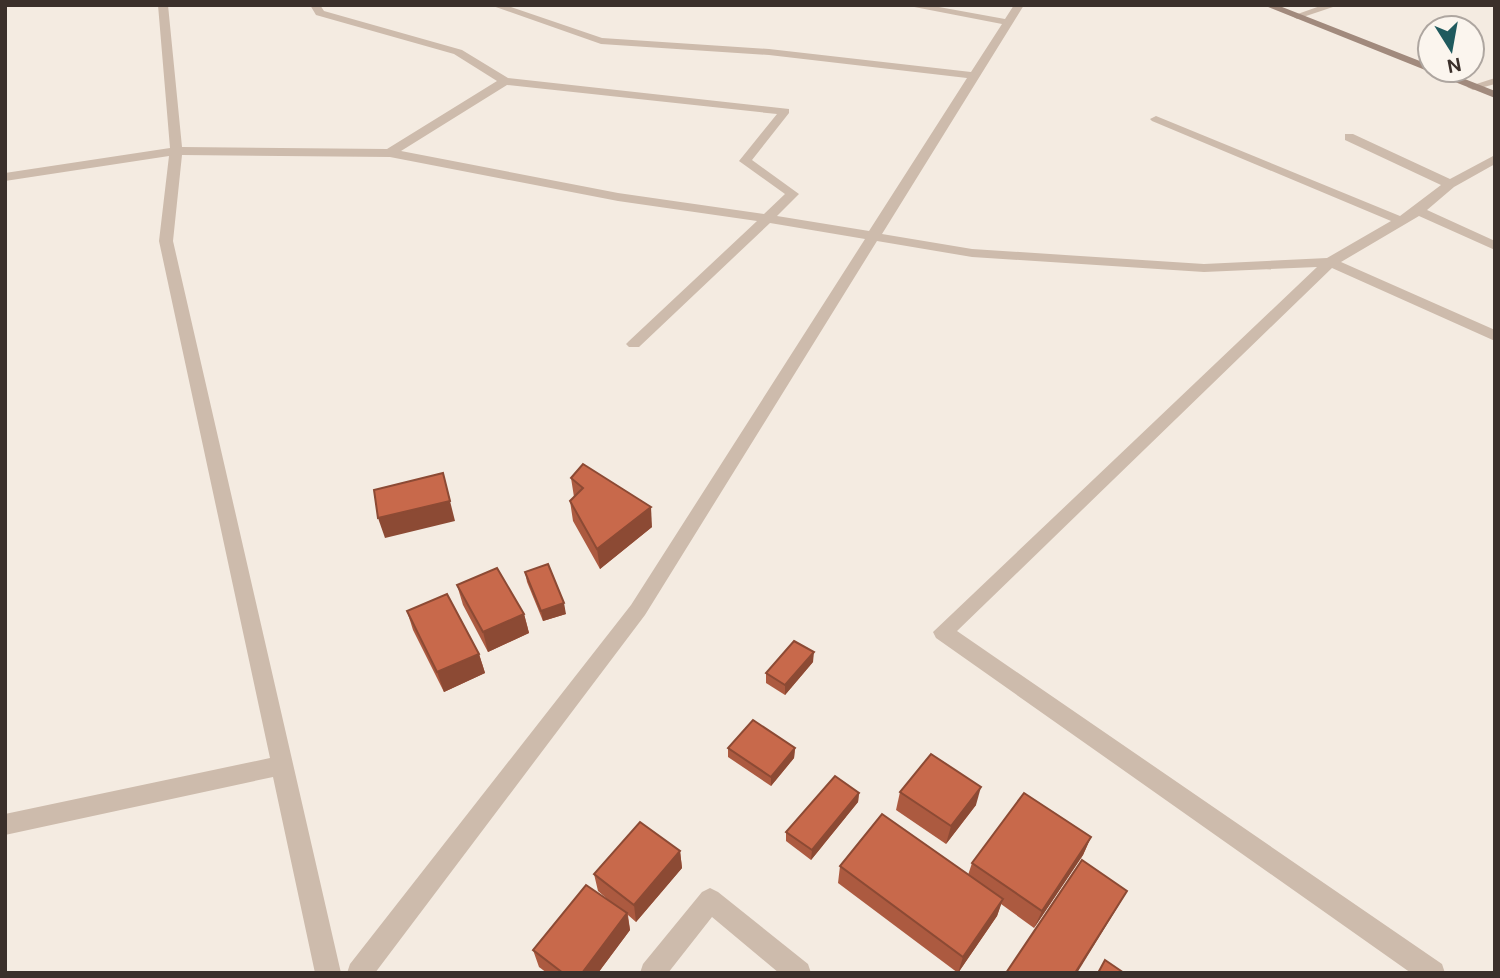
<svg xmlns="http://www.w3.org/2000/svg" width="1500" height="978" font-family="'DM Sans',sans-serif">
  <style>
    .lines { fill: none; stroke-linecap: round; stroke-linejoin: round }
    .street { fill: #cdbbac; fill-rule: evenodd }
    .secondary { fill: #a18a7d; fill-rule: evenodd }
    .wall { fill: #ac5a40 }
    .shaded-wall { fill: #8c4a34 }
    .building { fill: #c8694b; stroke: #8c4a34; stroke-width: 2 }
  </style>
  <rect width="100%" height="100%" fill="#f4ebe1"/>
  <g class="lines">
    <g class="street">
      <path d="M158,5H168L182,147L387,149L497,81L454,54L316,15L310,5H320L324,11L462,50L508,78L789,109V113L752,160L799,194L777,216L869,231L967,78L769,55L601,44L490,5H505L602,38L769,49L971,72L1002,24L904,5H928L1005,19L1014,5H1024L882,234L972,249L1204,264L1327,258L1391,221L1152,121L1150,119L1156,116L1400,216L1441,185L1345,140V134H1353L1450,179L1495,155V164L1454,187L1427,210L1495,241V250L1419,216L1341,262L1495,330V341L1332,268L957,631L1442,964L1445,973H1411L936,638L933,632L1317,267L1204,272L972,257L877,241L645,615L375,973H347L350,964L631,605L865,239L770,223L639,347H629L626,344L629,341L757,221L618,201L390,157L182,155L173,241L341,973H315L273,777L5,835V814L270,758L159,241L169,156L5,181V173L170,148ZM507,85L777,114L739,161L785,194L764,214L618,193L401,151Z"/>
      <path d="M1323,5H1339L1297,19L1292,16Z"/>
      <path d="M1495,78V84L1473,90L1467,87Z"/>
      <path d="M710,888L718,892L808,964L811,973H779L712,917L668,973H640L643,964L702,892Z"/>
    </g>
    <path class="secondary" d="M1263,5H1277L1430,65V70H1442L1495,91V98Z"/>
  </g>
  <g class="wall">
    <path d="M571,478L652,527L600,569L573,521L570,501L574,497Z"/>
    <path d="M525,572L566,614L543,621L527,582Z"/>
    <path d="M457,585L524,614L529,633L488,652L463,605Z"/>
    <path d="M407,611L479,654L485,673L444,692L413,630Z"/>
    <path d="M813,662L785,695L766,683V673Z"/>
    <path d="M728,748H795L794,758L771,786L728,757Z"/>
    <path d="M900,792L976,805L946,844L896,810Z"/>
    <path d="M859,793L858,802L811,860L786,841V832Z"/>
    <path d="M1091,837L1083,855L1034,928L1001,904L997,916L958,973L838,883L840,866L968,875L972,863Z"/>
    <path d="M680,851L682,868L636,922L628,915L630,930L598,973H547L539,967L533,950L612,903L598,891L594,874Z"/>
  </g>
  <g class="shaded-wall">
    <path d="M443,473L455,521L385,538L378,518Z"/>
    <path d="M651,507L652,527L600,569L597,549Z"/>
    <path d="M564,603L566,614L543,621L541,611Z"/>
    <path d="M524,614L529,633L488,652L483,632Z"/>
    <path d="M814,652L813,662L785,695V685Z"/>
    <path d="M479,654L485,673L444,692L437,672Z"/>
    <path d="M795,748L794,758L771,786V777Z"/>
    <path d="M981,787L976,805L946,844L951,826Z"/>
    <path d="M859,793L858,802L811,860L812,850Z"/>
    <path d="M1091,837L1083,855L1034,928L1042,911Z"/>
    <path d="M680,851L682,868L636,922L634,905Z"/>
    <path d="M1127,891L1117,908L1077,973H1075Z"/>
    <path d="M1003,899L997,916L958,973L963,957Z"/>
    <path d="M627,913L630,930L598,973H582Z"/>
  </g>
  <g class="building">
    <path d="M583,464L651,507L597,549L570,501L583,488L571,478Z"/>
    <path d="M443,473L450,501L378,518L374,490Z"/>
    <path d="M548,564L564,603L541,611L525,572Z"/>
    <path d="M497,568L524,614L483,632L457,585Z"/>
    <path d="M447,594L479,654L437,672L407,611Z"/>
    <path d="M794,641L814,652L785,685L766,673Z"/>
    <path d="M753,720L795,748L771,777L728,748Z"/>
    <path d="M931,754L981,787L951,826L900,792Z"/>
    <path d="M835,776L859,793L812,850L786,832Z"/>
    <path d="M1024,793L1091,837L1042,911L972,863Z"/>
    <path d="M882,814L1003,899L963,957L840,866Z"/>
    <path d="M640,822L680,851L634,905L594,874Z"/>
    <path d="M1082,860L1127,891L1075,973H1006Z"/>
    <path d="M586,885L627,913L582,973H563L533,950Z"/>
    <path d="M1105,960L1124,973H1098Z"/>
  </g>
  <rect width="1500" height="978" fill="none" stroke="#3b302b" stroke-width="14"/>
  <g transform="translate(1451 49) rotate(169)"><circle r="33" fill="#fbf5ee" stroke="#aea6a0" stroke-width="2"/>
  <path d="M0-5L12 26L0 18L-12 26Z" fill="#1f5a5e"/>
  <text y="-10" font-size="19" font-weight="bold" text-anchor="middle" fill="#3b302b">N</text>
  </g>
</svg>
